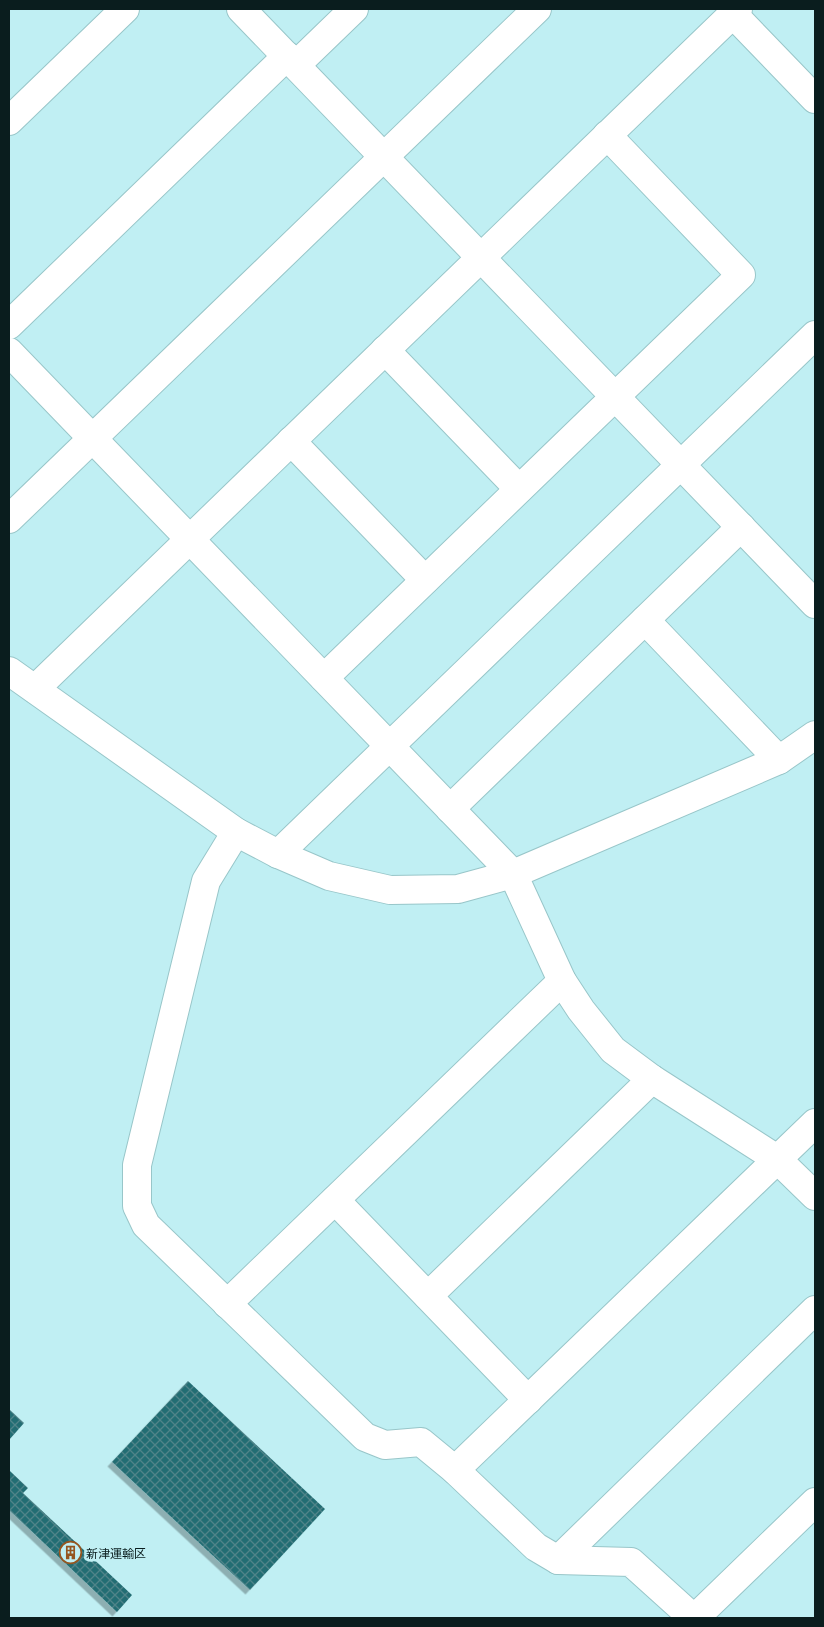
<svg xmlns="http://www.w3.org/2000/svg" width="824" height="1627" font-family="Manrope,'Noto Sans JP',sans-serif">
  <style>
    .building { fill: url(#building-cross-hatch); filter: url(#shadow) }
    .lines { fill: none; stroke-linecap: round; stroke-linejoin: round }
    .minor-casing { stroke: #98c6c9; stroke-width: 30 }
    .minor { stroke: #fff; stroke-width: 28 }
    .labels { text-anchor: middle; dominant-baseline: central; stroke-width: 5; stroke-linejoin: round; paint-order: stroke }
    .poi-label { font-size: 12px; fill: #0a1d1e; stroke: #c0eff3; text-anchor: start }
  </style>
  <defs>
    <pattern id="building-cross-hatch" width="8" height="8" patternUnits="userSpaceOnUse" patternTransform="scale(1.25)"><rect width="8" height="8" fill="#246d73"/><path d="M0 0l8 8M0 8l8-8" fill="none" stroke="#508489"/></pattern>
    <filter id="shadow"><feDropShadow dx="-4.5" dy="4.5" stdDeviation="0" flood-color="#0004"/></filter>
  </defs>
  <rect width="100%" height="100%" fill="#c0eff3"/>
  <g class="building">
    <path d="M188,1381L325,1509L250,1590L112,1462Z"/>
    <path d="M9,1409L24,1423L9,1440Z"/>
    <path d="M10,1471L28,1488L23,1493L132,1595L117,1612L9,1510V1472Z"/>
  </g>
  <g class="lines">
    <defs>
      <g id="minor">
        <path d="M241,9L815,604"/>
        <path d="M733,14L815,99"/>
        <path d="M296,65L354,9"/>
        <path d="M9,121L125,9"/>
        <path d="M9,325L287,56"/>
        <path d="M385,350L519,489"/>
        <path d="M9,352L513,874L562,981L581,1010L613,1050L652,1079L777,1159L815,1196"/>
        <path d="M291,441L425,580"/>
        <path d="M9,519L537,9"/>
        <path d="M645,620L779,760"/>
        <path d="M9,671L236,832L278,854L329,876L390,890L458,889L513,874L779,760L815,735"/>
        <path d="M324,678L741,275L607,135"/>
        <path d="M35,689L738,9"/>
        <path d="M450,809L741,527"/>
        <path d="M236,832L206,881L137,1165V1206L146,1225L365,1437L385,1445L421,1442L455,1470L536,1547L558,1560L631,1562L693,1618"/>
        <path d="M278,854L815,335"/>
        <path d="M335,1200L528,1400"/>
        <path d="M428,1296L652,1079"/>
        <path d="M227,1304L562,981"/>
        <path d="M455,1470L815,1123"/>
        <path d="M558,1560L815,1310"/>
        <path d="M695,1618L815,1502"/>
      </g>
    </defs>
    <use href="#minor" class="minor-casing"/>
    <use href="#minor" class="minor"/>
  </g>
  <defs>
    <symbol id="building-ring" viewBox="-11 -11 22 22"><circle r="9.5" fill="#c0eff3" stroke="#95551f" stroke-width="1.5"/><path d="M-4-6H4V6H1V3H-1V6H-4ZM-2.5-4.3h1.7v1.8h-1.7ZM.8-4.3h1.7v1.8H.8ZM-2.5-1h1.7V.8h-1.7ZM.8-1h1.7V.8H.8Z" fill="#95551f"/></symbol>
  </defs>
  <g fill-rule="evenodd">
    <use href="#building-ring" x="58" y="1540" width="25" height="25"/>
  </g>
  <g class="labels">
    <g class="poi-label">
      <text x="86" y="1553">新津運輸区</text>
    </g>
  </g>
  <rect width="824" height="1627" fill="none" stroke="#0a1d1e" stroke-width="20"/>
</svg>
